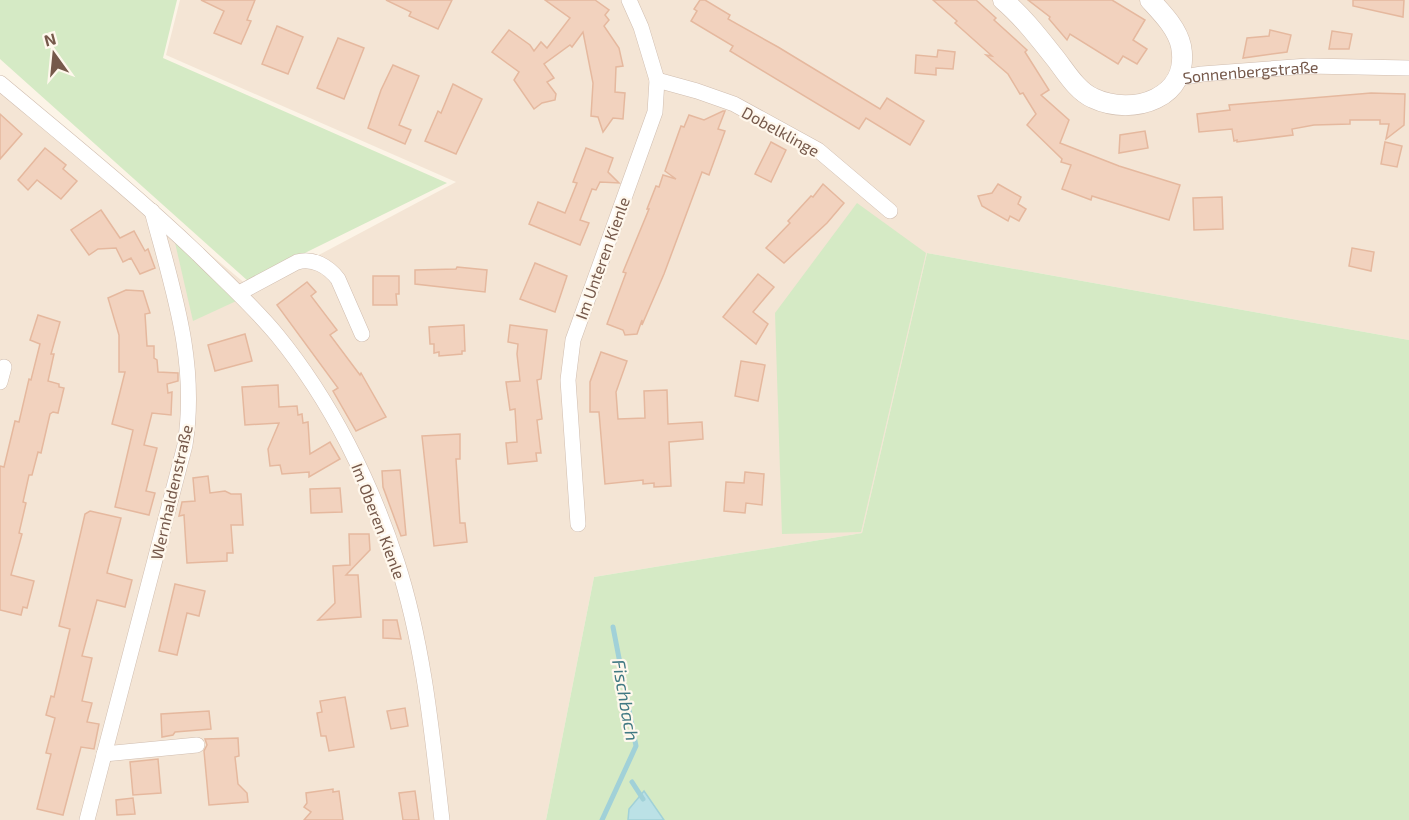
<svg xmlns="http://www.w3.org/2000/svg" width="1409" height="820" font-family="'Exo 2',sans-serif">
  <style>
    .residential { fill: #f4e5d5 }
    .green { fill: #d5eac5 }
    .water { fill: #bbe1e6; stroke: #a1d1d8; stroke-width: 1.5 }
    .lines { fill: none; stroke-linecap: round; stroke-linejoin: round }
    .stream { stroke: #a1d1d8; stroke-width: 5 }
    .building { fill: #f2d2be; stroke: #e5b89e; stroke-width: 1.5 }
    .minor-casing { stroke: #d0bdaf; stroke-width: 16 }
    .tertiary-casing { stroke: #d0bdaf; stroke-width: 21 }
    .minor { stroke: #fff; stroke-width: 15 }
    .tertiary { stroke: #fff; stroke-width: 20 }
    .labels { text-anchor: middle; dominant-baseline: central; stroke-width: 4.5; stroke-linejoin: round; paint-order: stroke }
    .street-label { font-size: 16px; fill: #76594b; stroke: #fff8ed }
    .water-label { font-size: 18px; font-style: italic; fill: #417983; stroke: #fff8ed }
  </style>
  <rect width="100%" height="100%" fill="#fcf4e7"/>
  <path class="residential" d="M180,0H1409V340L927,253L862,533L594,577L546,820H0V79L253,290L456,182L166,55Z"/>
  <g class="green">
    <path d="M0,0H177L163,58L447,183L248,281L0,59Z"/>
    <path d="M857,203L926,253L861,532L782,534L775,313Z"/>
    <path d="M173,234L245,297L193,321Z"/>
    <path d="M927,253L1409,340V820H546L594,577L862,533Z"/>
  </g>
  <path class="water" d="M644,791L664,820H628L629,809Z"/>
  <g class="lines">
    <g class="stream">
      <path d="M632,782L643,799"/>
      <path d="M602,820L636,746L613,627"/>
    </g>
  </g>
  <g class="building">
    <path d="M201,0H255L247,20L251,21L241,44L214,33L224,11Z"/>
    <path d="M386,0H452L438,29L409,16L411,12Z"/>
    <path d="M545,0H595L609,10L605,15L609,20L604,26L619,48L623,66L616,67L615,92L625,93L623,119L613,118L603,132L598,117L591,116L593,83L583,32L572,47L570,45L544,64L554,78L547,82L556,94L555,100L542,103L534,109L514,80L519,72L492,52L509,30L530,45L534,51L541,42L547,48L570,18Z"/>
    <path d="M700,0H705L730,15L728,19L778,47L880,109L887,98L924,121L910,145L866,118L859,129L730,51L733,46L691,21L697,11L694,9Z"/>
    <path d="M933,0H976L996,18L994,20L1027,50L1025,52L1049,90L1041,95L1069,120L1060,143L1119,166L1180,185L1169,220L1092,196L1091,200L1062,189L1071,165L1061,162L1062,159L1027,125L1036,114L1023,93L1020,94L1008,74L986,55L992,56L955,23L957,21Z"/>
    <path d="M1028,0H1112L1145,20L1133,40L1147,49L1137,64L1123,56L1118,64L1070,34L1067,40L1049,19L1050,17Z"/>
    <path d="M1353,0H1404L1403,17L1353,6Z"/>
    <path d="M277,26L303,37L288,74L262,64Z"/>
    <path d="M1270,30L1291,35L1287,52L1243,58L1247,38L1269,36Z"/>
    <path d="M1332,31L1352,34L1349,49H1329Z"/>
    <path d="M338,38L364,48L344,99L317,88Z"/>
    <path d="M938,50L955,52L953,69L936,68V75L915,73L916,55L937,57Z"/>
    <path d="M393,65L419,76L399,125L411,130L405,144L368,128L381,90Z"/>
    <path d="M453,84L482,99L456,154L425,141L438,111L441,113Z"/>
    <path d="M1371,93L1405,94L1404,125L1386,139L1389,124H1380V120H1350V124L1314,125L1292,129L1293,135L1237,142V140L1234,141L1232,129L1199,132L1197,114L1230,110L1229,105Z"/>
    <path d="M723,111H725L718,129L725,131L709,175L702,172L664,274L642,325V320L637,334L625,335L623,330L607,324L626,273L623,272L649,209H647L656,186L659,187L663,175L676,179L665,171L681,126L684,127L689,115L704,120Z"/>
    <path d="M0,114L22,134L0,159Z"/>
    <path d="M1145,131L1148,148L1119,153L1120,135Z"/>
    <path d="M771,142L786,150L771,182L755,174Z"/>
    <path d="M1385,142L1402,146L1397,167L1381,164Z"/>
    <path d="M45,148L66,165L63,169L77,181L61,199L37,180L28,190L18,180Z"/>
    <path d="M586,148L613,158L608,172L619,183L600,182L596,190L592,189L580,220L589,223L580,245L529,224L538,202L565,213L577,183L573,182Z"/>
    <path d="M823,184L844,203L827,223L784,263L766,248L790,223L788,221L811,196L813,197Z"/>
    <path d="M998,184L1021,197L1018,204L1026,209L1019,221L1010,216L1008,221L982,206L978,196L992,193Z"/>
    <path d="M1222,197L1223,229L1194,230L1193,198Z"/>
    <path d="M101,210L120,238L134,231L145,251L148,249L155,268L140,274L131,258L123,262L116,248L98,249L89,255L71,230Z"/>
    <path d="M1352,248L1374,252L1371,271L1349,266Z"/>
    <path d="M535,263L567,276L555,312L520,299Z"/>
    <path d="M457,267L487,270L485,292L415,284V270L456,269Z"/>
    <path d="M758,274L774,287L753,312L768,324L756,344L723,317Z"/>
    <path d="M373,276H399V294H396L397,305H373Z"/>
    <path d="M307,282L316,292L311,296L337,330L330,335L360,375L361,373L386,417L356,431L333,391L338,388L277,305Z"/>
    <path d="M126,290L143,291L150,313L145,314L147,346H154V358L157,360L158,372L178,373V381L167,384L168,393L172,392L171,415L152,413L144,445L157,448L146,491L155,493L149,515L115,507L133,430L112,424L125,372H119V335L108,298Z"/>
    <path d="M38,315L60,322L51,354H54L48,381L59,384V387L64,388L58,413L53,412L50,414L41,453L38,452L32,475H29L23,502L26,503L19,533L22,534L11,575L34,581L27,608L23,607L21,615L0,610V466L4,467L15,421L19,422L29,379L31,380L40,344L30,340Z"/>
    <path d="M464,325L465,351H462V354L439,356V352L434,353V344H430L429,327Z"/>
    <path d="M510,325L547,330L541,379L537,380L542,419L537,420L541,453H536L537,461L508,464L506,443L517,442L515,409L510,410L506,382L520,381L517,354L518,344L508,342Z"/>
    <path d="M245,334L252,361L215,371L208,345Z"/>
    <path d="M601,352L627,361L616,392L618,419L645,418L644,391L667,390L668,424L702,422L703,439L669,442L671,486L654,487V483L643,484V480L605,484L599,412H590V382Z"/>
    <path d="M741,361L765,365L758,401L735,396Z"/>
    <path d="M278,385L279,407L297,406L298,415L302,414L303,423L308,422L310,454L330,442L340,459L309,477V472L282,474L280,465L270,466L268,449L279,423L245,425L242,387Z"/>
    <path d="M460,434V459H456L460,523H465L467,542L434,546L422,436Z"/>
    <path d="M400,470L406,535L401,536L383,487L382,471Z"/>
    <path d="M745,472L764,474L762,505L746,503L745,513L724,511L726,482L744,483Z"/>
    <path d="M208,476L210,493L225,491L231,494H241L243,525H231L233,553H227V561L187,563L184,515L179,516L182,502L195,501L193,478Z"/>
    <path d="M340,488L342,512L311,513L310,489Z"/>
    <path d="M90,511L121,518L107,573L132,580L125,607L97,600L82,656L92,658L82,701L92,703L87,722L99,724L94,749L81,747L63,815L37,809L51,754L46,753L55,718L46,715L51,696L54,697L70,629L59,626L85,514Z"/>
    <path d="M349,534H369L370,550L346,575H358L361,617L318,620L335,603L333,566L350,565Z"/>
    <path d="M175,584L205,591L199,616L187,613L177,655L159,651Z"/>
    <path d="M383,620H397L401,639L383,638Z"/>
    <path d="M345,697L354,747L329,751L326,736H321L317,713L322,712L320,701Z"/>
    <path d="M405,708L408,726L391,729L387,711Z"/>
    <path d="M209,711L211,729L175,732L173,735L162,737L161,714Z"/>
    <path d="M238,738L239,756L235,757L238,784L247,793L248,802L209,805L204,751L207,745L205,739Z"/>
    <path d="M158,759L161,793L133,795L130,762Z"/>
    <path d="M333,789V792L339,791L343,820H304L311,812L304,807L307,803L306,793Z"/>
    <path d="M415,791L419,820H403L399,793Z"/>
    <path d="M133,798L135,814L117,815L116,800Z"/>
  </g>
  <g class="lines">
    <defs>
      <g id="minor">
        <path id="s1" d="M1179,78L1202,74L1308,66L1409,68"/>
        <path d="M657,80L697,91L734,104L818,150L890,211"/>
        <path d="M0,83C67,139 135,194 198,254C225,281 253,306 277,335C331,401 371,482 397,562C424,646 432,733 442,820"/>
        <path d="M239,293L297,262C313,257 329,267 338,279L362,334"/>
        <path d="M0,382L4,367"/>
        <path d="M578,524L568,380L573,340L655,112L657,80L641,27L629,0"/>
        <path d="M104,754L197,745"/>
        <path d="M87,820L185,445C198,362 173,290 152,211"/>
      </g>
      <path id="tertiary" d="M1003,0C1023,17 1039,38 1055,58C1066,72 1077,91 1093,98C1133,117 1191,98 1181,46C1177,28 1162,13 1150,0"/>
    </defs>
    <use href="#minor" class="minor-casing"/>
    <use href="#tertiary" class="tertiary-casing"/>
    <use href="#minor" class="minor"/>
    <use href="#tertiary" class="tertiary"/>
  </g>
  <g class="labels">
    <g class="street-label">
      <text stroke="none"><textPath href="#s1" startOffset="72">Sonnenbergstraße</textPath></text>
      <text transform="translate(781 131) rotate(29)">Dobelklinge</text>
      <text transform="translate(602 258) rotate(-70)">Im Unteren Kienle</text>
      <text transform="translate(171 492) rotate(-77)">Wernhaldenstraße</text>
      <text transform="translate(379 521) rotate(69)">Im Oberen Kienle</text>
    </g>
    <g class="water-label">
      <text transform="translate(626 700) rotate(80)">Fischbach</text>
    </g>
  </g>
  <g transform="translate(54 54) rotate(345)" stroke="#fff8ed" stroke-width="4.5" paint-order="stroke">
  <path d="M0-4.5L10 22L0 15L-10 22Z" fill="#76594b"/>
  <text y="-9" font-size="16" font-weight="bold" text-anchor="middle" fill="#76594b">N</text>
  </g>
</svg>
